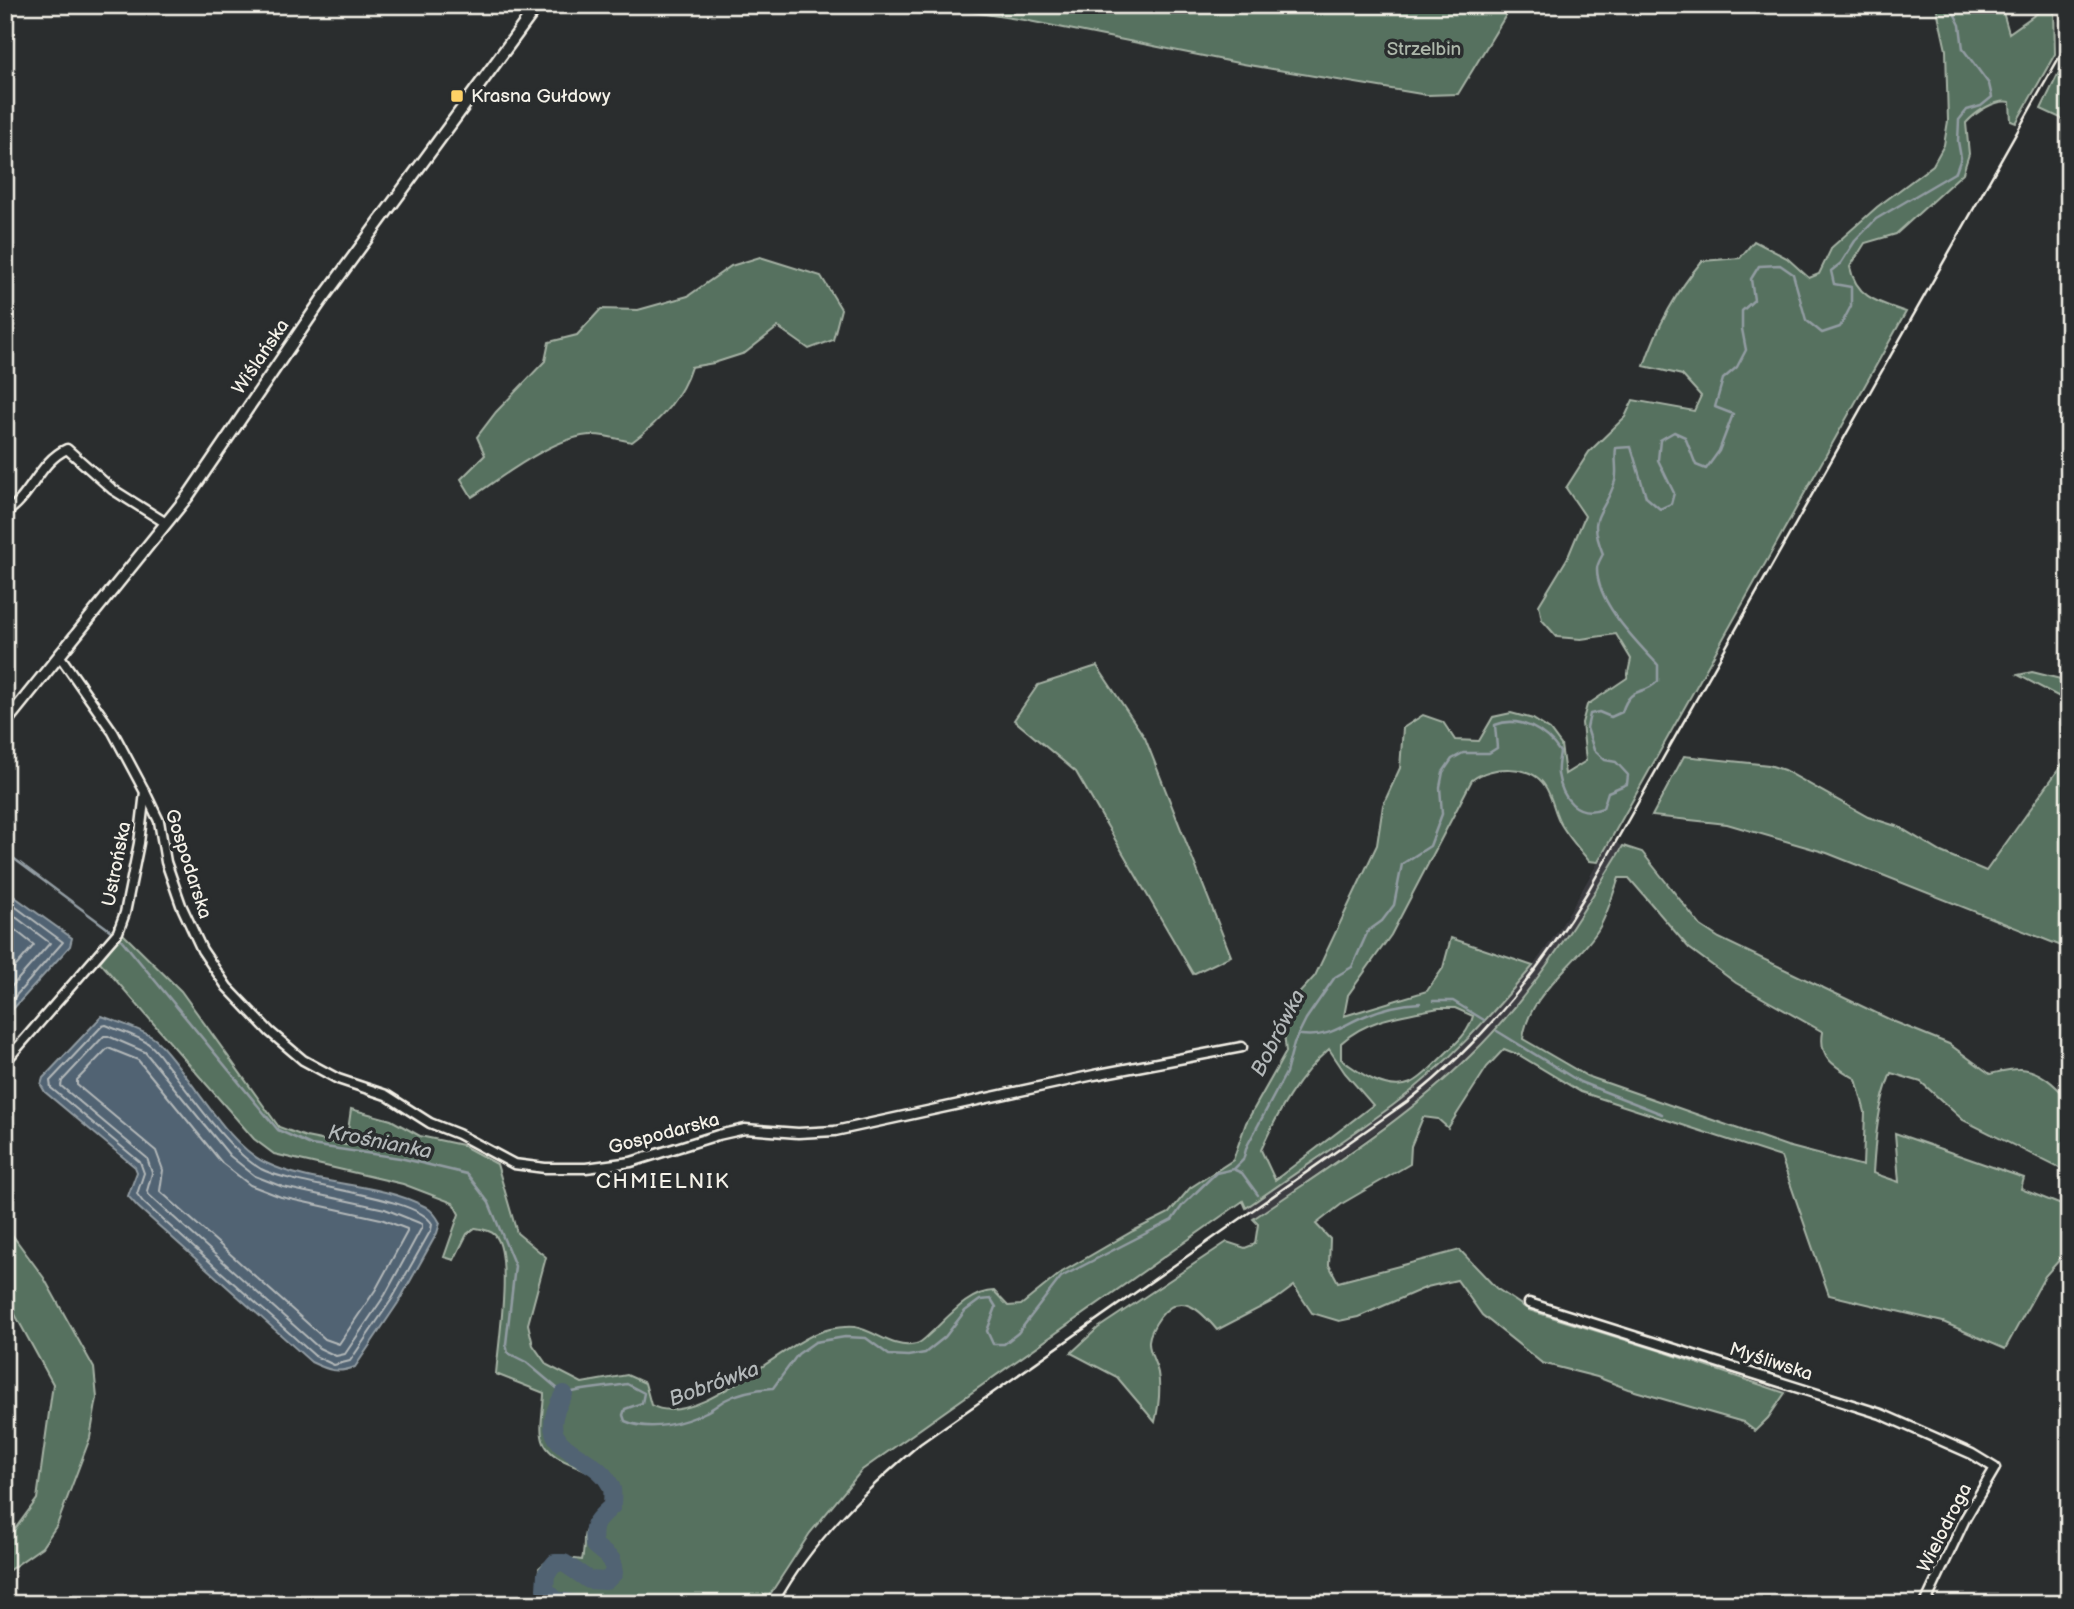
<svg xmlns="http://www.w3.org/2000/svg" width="2074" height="1609" font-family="'Balsamiq Sans',sans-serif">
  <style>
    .built { fill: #3b3b41 }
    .green { fill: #56715f; stroke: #a5b1a4; stroke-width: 2; fill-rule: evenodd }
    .water { fill: #516373; stroke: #929ca2; stroke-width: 2 }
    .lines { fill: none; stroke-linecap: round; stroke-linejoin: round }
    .shore { stroke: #b3b8b9; stroke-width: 2 }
    .stream { stroke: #929ca2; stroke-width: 2.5 }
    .river { stroke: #516373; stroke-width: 18 }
    .minor-casing { stroke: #f4f1e8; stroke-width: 13 }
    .tertiary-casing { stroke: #f4f1e8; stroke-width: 15 }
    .minor { stroke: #2a2d2e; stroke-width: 8 }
    .tertiary { stroke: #2a2d2e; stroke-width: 10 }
    .rail { stroke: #f4f1e8; stroke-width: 2.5 }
    .poi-dot { fill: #ffd166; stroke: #2a2d2e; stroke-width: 2.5 }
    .labels { text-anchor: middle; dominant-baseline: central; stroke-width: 7; stroke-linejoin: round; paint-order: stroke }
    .park-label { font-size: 19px; fill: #adb7aa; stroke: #2a2d2e }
    .poi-label { font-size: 19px; fill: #f4f1e8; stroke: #2a2d2e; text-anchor: start }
    .street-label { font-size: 19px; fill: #f4f1e8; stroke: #2a2d2e }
    .water-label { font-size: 21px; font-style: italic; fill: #b3b8b9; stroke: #2a2d2e }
    .neighbourhood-label { font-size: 21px; letter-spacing: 2px; fill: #f4f1e8; stroke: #2a2d2e }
  </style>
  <rect width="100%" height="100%" fill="#2a2d2e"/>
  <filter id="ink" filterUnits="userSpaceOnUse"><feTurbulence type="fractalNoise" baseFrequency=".0143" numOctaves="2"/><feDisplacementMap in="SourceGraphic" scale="14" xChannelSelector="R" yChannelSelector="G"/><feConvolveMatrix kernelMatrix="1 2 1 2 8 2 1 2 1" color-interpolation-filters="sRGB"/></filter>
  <g filter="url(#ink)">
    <path class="built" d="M1611,840L1623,846L1567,939L1521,1001L1470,1056L1408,1109L1253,1219L1246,1208L1392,1106L1435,1070L1498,1007L1533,966L1560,928Z"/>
    <g class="green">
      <path d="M927,5H1517L1506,15L1458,94L1427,95L1243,64L1024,20Z"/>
      <path d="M1936,5H2001L2009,33L2046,7L2054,8L2055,54L2016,123L2011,121L2010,102C1995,99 1976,112 1966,123L1969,154L1963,173L1896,234L1865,243L1850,267C1856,298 1880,303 1906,312L1598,862L1589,861C1580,850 1570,839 1562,826C1554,814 1553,798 1545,786C1531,764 1491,765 1472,780L1391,935L1348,995L1344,1016L1427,991L1443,968L1451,938L1533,966C1490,1016 1445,1067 1392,1106C1344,1141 1294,1174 1246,1208L1243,1201L862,1470L810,1533L767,1599L754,1604H538L539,1568C553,1554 564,1558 582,1560C584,1552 584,1545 584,1537C586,1523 597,1514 607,1504C607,1459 559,1473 544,1443C538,1430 544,1407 544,1393L496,1374C498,1347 513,1254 495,1235C490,1230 482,1229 475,1228L467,1234L454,1260L444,1257L459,1214L453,1203L403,1184L274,1154L254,1139L100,962L122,933L181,991L279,1127L306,1137L346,1145L351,1109L391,1120L420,1136L462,1145L497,1164L517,1233L546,1257L528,1324L533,1345L547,1365L582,1383L627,1375L645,1383L651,1405C696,1431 780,1344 823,1331C831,1328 847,1326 855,1327C876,1331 894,1350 916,1344C922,1343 928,1335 933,1331C949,1316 970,1291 994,1291L1008,1306L1021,1305L1062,1272L1133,1231L1169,1213L1190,1188L1233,1160L1246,1123L1286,1052L1282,1012L1315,976L1377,845L1383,805L1400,768L1403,728L1423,715L1443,722L1455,740L1479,741L1493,717L1511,713L1533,719L1550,730L1561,745L1565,774L1586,761L1582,723L1587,705L1627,678L1631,659L1616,634L1581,639L1557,637L1542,620L1539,605L1568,557L1585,516L1566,488L1589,452L1625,417L1633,400L1694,411L1701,396L1682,375L1644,366C1657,327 1675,293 1702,261L1740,258L1754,241L1787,258L1809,278L1819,274L1832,247L1877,207L1933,165L1944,145L1948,121L1946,50ZM1439,1008H1455L1473,1016C1468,1034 1457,1042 1444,1055C1434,1064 1423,1078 1411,1083C1387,1093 1359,1073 1341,1059V1043C1368,1018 1404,1015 1439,1008ZM1329,1049L1345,1073L1373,1105L1275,1180L1261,1150C1278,1112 1298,1076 1329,1049Z"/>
      <path d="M2065,60L2069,64V122L2041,109Z"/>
      <path d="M760,257L821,276L841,309L833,340L809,349L778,327L745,353L714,363L691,367C681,399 658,423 632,442C620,440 606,435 594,435C557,434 502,477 472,497L461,479L485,455L477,437L496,412L545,361L549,342L577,335L601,309L638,310L688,296L731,266Z"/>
      <path d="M1097,666L1145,738L1231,956L1193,974L1076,772L1014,720L1038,685Z"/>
      <path d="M2032,672L2069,681V702L2018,675Z"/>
      <path d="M2069,751V949L1827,853L1727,824L1652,816L1684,756L1769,765L1784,770L1868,817L1899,827L1941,852L1986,871L2061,766Z"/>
      <path d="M1623,846L1642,852L1701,926L1719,938L1895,1022L1949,1044L1990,1074C1999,1072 2009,1069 2018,1069C2039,1068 2056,1086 2069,1100V1173L1963,1120L1921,1082L1891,1073C1878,1104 1875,1140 1873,1173L1899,1182L1895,1133L2024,1178L2021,1189L2069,1208V1249L2045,1276L2005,1349L1943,1322L1829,1295L1781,1157L1581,1092L1519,1055L1504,1049L1487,1067L1448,1128L1438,1119L1423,1117L1411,1146L1410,1164L1343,1203L1316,1224L1330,1239L1329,1265L1338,1282L1460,1250L1496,1288L1529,1310L1658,1350L1785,1393L1768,1418L1755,1431L1743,1422L1628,1389L1597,1377L1542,1363L1482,1315L1457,1280L1427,1287L1358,1317L1339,1321L1312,1313L1294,1286L1275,1300L1217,1330C1202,1312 1181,1289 1160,1317C1155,1324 1150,1332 1149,1341C1148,1351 1156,1363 1158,1373C1161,1390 1159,1405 1155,1422L1117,1377L1071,1353L1098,1328L1227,1242L1245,1248L1255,1244L1258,1224L1253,1219C1327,1168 1406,1119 1470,1056C1533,995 1578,920 1623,846ZM1619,878H1629L1689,948L1736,983L1823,1032C1818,1059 1836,1067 1856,1079L1865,1112L1863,1166L1787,1146L1587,1076L1523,1039C1528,995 1572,968 1596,933C1607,918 1612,895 1619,878Z"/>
      <path d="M5,1225L44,1278L94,1368L97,1398L90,1438L57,1525L42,1547L5,1573V1536L12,1533L37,1499L53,1384L5,1296Z"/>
    </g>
    <g class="water">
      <path d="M5,890L72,938L70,946L5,1018Z"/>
      <path d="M102,1016C116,1022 145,1030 156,1040C190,1073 225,1144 266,1163C316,1187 377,1181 426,1207C433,1211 437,1217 440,1223L437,1233L398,1303L355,1367C337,1374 328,1370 311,1362L138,1207L128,1196L137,1172L135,1167L45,1092L41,1085L43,1078Z"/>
    </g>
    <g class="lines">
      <g class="shore">
        <path d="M5,899L63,942L5,1008"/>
        <path d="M5,909L50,943L5,994"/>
        <path d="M5,922L34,945L5,979"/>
        <path d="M106,1025C119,1031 139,1036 150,1045C158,1051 164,1062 171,1070C194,1099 229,1151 261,1169C295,1187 419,1196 432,1224L431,1230L392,1299L350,1361L334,1365L315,1356L143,1202L137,1194L144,1173L140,1162L51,1088L50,1081L102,1026Z"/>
        <path d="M104,1036H108L145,1052L230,1156L255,1176L283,1187L385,1209L422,1224V1227L385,1295L345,1354L336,1356L319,1348L149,1195L147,1191L152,1173L147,1158L61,1086L62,1081Z"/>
        <path d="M108,1048L138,1060L222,1163L250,1185L281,1197L381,1219L407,1229V1232L376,1289L339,1344L325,1339L160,1191L163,1170L156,1151L77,1085V1080Z"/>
      </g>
      <g class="stream">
        <path d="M5,852L111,931"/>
        <path d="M120,938L278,1130L311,1145L400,1158L467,1174L489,1203L515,1266L506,1344L508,1353L526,1362L564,1394C585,1388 606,1388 627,1384L644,1393L642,1403L625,1409L623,1415L625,1421C649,1432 683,1424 706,1412C713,1409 718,1404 725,1400C738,1393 758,1389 773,1388L798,1354L815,1342L845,1337L866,1338L889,1355L908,1356L925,1353L945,1337L965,1311L980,1300L991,1299L996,1307L987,1331L993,1344H1004L1018,1333L1061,1277L1172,1220L1182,1206L1216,1173L1234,1169L1243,1160L1247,1146L1286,1073L1294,1043L1306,1019L1335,977L1352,967L1368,931L1382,921L1394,905L1402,864L1430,846L1442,814L1440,787L1443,772L1452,759L1463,753H1489L1497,748L1495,725C1520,715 1546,731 1560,752C1559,759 1557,767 1558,774C1562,799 1577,818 1603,808L1608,792L1627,784L1628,775L1616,762L1605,760L1594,750L1587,728L1590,714L1599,712L1611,717L1622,712C1631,684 1643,697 1658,681V665C1636,641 1597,603 1597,569C1597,564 1601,558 1603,554C1586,512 1604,517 1615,481C1618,472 1614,460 1616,448L1631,447L1646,497L1660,509L1671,504L1674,493L1658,460L1660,440L1674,432L1685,437L1696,465L1706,469L1719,451L1733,414L1715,407L1723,379L1737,367L1746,350L1742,329V311L1754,300L1751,279L1759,266L1780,265L1793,274L1806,320L1822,333L1840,327L1851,306V287L1834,284L1831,271L1841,263L1855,241L1876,219L1956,172L1961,158L1958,141L1959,120L1967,110L1981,106L1992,97L1989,84L1963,49L1960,25L1950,5"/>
        <path d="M1433,1001H1453L1484,1020"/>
        <path d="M1497,1031L1580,1082L1662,1114"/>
        <path d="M1301,1035C1331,1038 1341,1025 1367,1015C1384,1008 1402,1004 1420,1003"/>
        <path d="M1235,1170L1242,1173L1258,1195"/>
      </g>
      <path class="river" d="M564,1394C526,1456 598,1449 612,1489C613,1494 612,1501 612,1506C597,1520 591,1523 594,1545L612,1560L614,1573L606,1581L589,1580L564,1563H555L546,1574L545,1589L556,1600L578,1604"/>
      <defs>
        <g id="minor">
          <path d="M5,513C31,498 39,461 67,449L112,489L166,523"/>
          <path d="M145,792L159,821L166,862L181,905L202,950L227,987L270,1032L303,1060L338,1079L386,1095L430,1123L458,1134L514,1164L545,1168H586L631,1162L718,1135L745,1129L798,1133L835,1131L1094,1075L1242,1047"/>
          <path d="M5,1062L118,932L125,913L139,843L145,792L113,732L59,655"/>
          <path d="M1529,1303L1881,1414L1972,1454L1995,1468L1965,1519L1925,1604"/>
        </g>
        <path id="tertiary" d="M5,723L188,496L321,301L538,5"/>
      </defs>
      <use href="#minor" class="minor-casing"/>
      <use href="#tertiary" class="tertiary-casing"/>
      <use href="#minor" class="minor"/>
      <use href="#tertiary" class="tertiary"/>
      <path class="rail" d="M778,1604C813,1540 866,1490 920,1444L1408,1101C1482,1043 1540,971 1588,891L2069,40"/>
    </g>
  </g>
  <rect class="poi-dot" x="450" y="89" width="14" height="14" rx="3.5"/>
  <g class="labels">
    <g class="park-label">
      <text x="1424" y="49">Strzelbin</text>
    </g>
    <g class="poi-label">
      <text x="471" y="96">Krasna Gułdowy</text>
    </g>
    <g class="street-label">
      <text transform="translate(261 357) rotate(-56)">Wiślańska</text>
      <text transform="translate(117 864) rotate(-79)">Ustrońska</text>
      <text transform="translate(188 864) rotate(72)">Gospodarska</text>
      <text transform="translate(664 1134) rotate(-15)">Gospodarska</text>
      <text transform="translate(1771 1362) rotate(18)">Myśliwska</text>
      <text transform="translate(1945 1528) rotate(-63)">Wielodroga</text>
    </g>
    <g class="water-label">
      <text transform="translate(1278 1033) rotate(-63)">Bobrówka</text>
      <text transform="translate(380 1142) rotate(11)">Krośnianka</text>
      <text transform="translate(714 1384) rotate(-20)">Bobrówka</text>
    </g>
    <g class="neighbourhood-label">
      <text x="663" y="1181">CHMIELNIK</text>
    </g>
  </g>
  <rect width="2074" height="1609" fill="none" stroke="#2a2d2e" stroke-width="28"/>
  <rect x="14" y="14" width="2046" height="1581" fill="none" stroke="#f4f1e8" stroke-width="2.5" filter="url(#ink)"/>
</svg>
